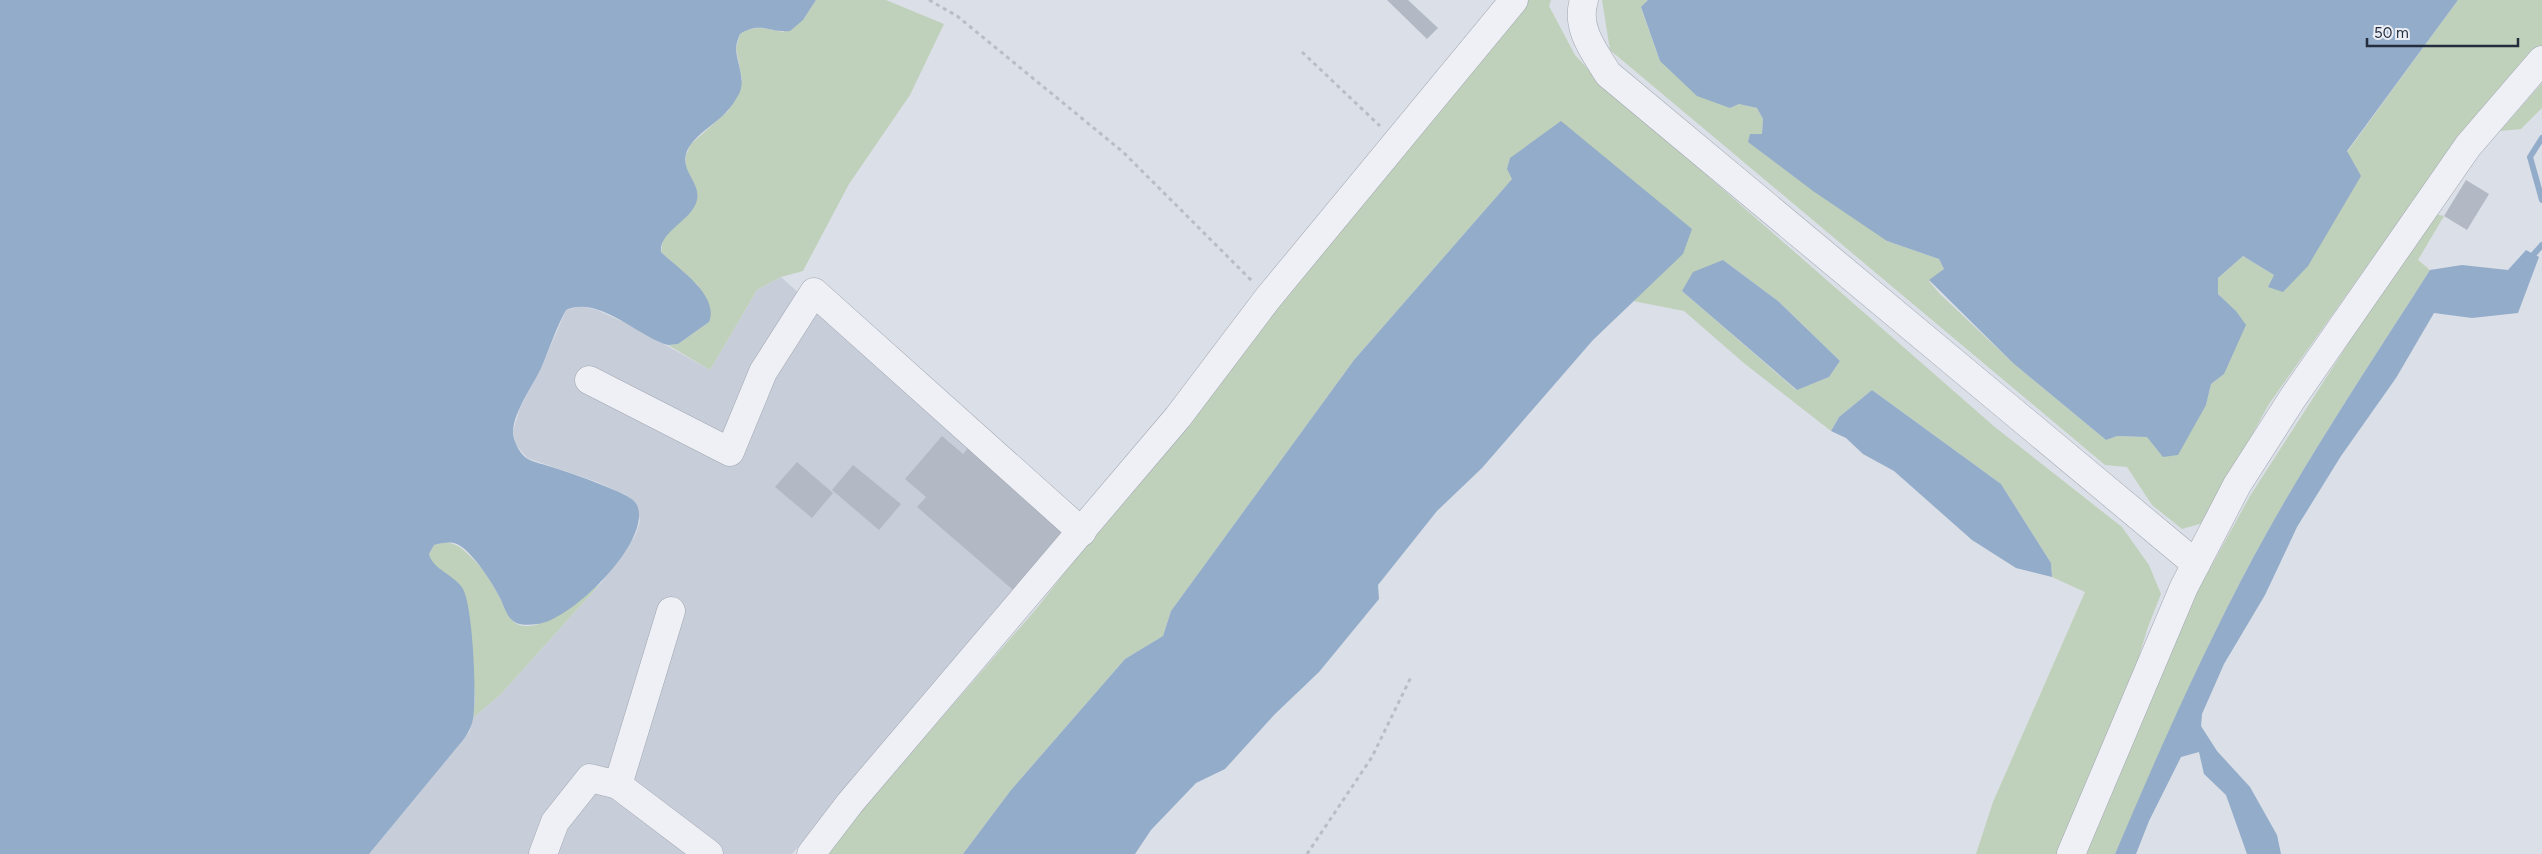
<svg xmlns="http://www.w3.org/2000/svg" width="2542" height="854" font-family="Figtree,sans-serif">
  <style>
    .built { fill: #c8ced9 }
    .green { fill: #c0d1bb; fill-rule: evenodd }
    .water { fill: #92acca }
    .lines { fill: none; stroke-linecap: round; stroke-linejoin: round }
    .stream { stroke: #92acca; stroke-width: 6 }
    .building { fill: #b2b8c4 }
    .minor-casing { stroke: #a0a6b1; stroke-width: 29 }
    .path { stroke: #b9bdc5; stroke-width: 3; stroke-dasharray: 4 4; stroke-linecap: butt }
    .minor { stroke: #eef0f5; stroke-width: 28 }
  </style>
  <rect width="100%" height="100%" fill="#dbdfe7"/>
  <path class="built" d="M781,277L969,447L1071,534L792,854H369L459,745L470,731L473,718L500,695L601,583L635,536L640,521L636,503L626,495L597,482L527,458L516,445L513,431L520,408L542,366L566,310L582,306L597,310L630,325L710,370L757,290Z"/>
  <g class="green">
    <path d="M816,0H886L944,24L910,95L849,184L803,271L781,277L757,290L710,370L668,345L678,344L709,322L698,286L661,252L663,240L696,187L685,168L686,155L691,144L728,111L742,79L736,48L740,34C755,25 766,28 783,32L803,20Z"/>
    <path d="M1518,0H1551L1549,6L1575,55L1599,81L1996,428L2122,527L2149,565L2161,594L2148,627L2137,663L2059,854H1976L1993,802L2085,592L2052,577L2051,563L2001,484L1872,390L1839,417L1831,431L1745,364L1684,311L1633,301L1656,279L1512,179L1354,360L1171,611L1163,636L1125,659L1011,790L963,854H823L1037,608L1241,346ZM1723,260L1778,301L1840,361L1829,377L1796,390L1682,291Z"/>
    <path d="M1602,0H1648L1641,8L1660,61L1730,108L1739,104L1757,108L1763,119L1762,134L1887,241L1939,259L1944,269L1929,281L1939,293L2013,363L2106,440L2117,436L2147,437L2206,405L2211,384L2224,374L2236,311L2218,294V278L2243,256L2274,275L2347,152L2458,0H2542V45L2406,211L2269,404L2203,523L2182,529L2152,505L2127,467L2105,465L1610,50Z"/>
    <path d="M2542,83V108L2521,129L2500,131Z"/>
    <path d="M2429,213L2444,216L2418,260L2430,270C2370,364 2307,458 2254,556C2202,653 2159,754 2115,854H2085L2180,623L2250,496L2344,350Z"/>
    <path d="M445,542C459,544 464,550 474,560C485,571 493,584 500,598C503,604 506,613 511,619C532,644 584,596 601,583L500,695L473,718L475,699L468,607L431,561L429,554L434,545Z"/>
  </g>
  <g class="water">
    <path d="M0,0H816L803,20L790,31C769,33 761,21 740,34C738,39 736,44 736,49C737,64 746,80 739,94C736,99 732,106 728,110C716,125 692,135 686,154C681,172 701,183 697,200C692,221 659,231 661,252C677,268 720,295 709,322L678,344L668,345C638,337 599,295 566,310C556,328 550,347 542,366C534,384 514,411 513,431C513,441 519,452 526,458C534,463 547,465 555,468C577,475 598,483 619,492C625,495 634,499 637,505C653,540 571,621 537,624C529,625 518,626 512,620C506,615 503,603 499,596C492,582 471,550 457,544C449,541 442,543 434,545L429,554C433,570 455,575 463,589C473,607 477,698 473,719C471,729 466,737 459,745L369,854H0Z"/>
    <path d="M1648,0H2458L2347,151L2361,176L2308,266L2283,292L2268,287L2274,275L2243,256L2218,278V294L2236,311L2246,325L2224,374L2211,384L2206,405L2178,455L2163,457L2147,437L2117,436L2106,440L2013,363L1929,280L1944,269L1939,259L1887,241L1813,191L1748,142L1750,134H1762L1763,119L1757,108L1739,104L1730,108L1697,96L1660,61L1641,7Z"/>
    <path d="M1561,121L1692,229L1683,254L1593,340L1482,468L1437,511L1378,585L1379,599L1319,672L1275,714L1225,769L1196,783L1151,830L1135,854H963L1011,790L1125,659L1163,636L1171,611L1354,360L1512,179L1507,169L1510,158Z"/>
    <path d="M2526,250L2539,257L2518,313L2472,318L2434,313L2396,378L2341,456L2297,527L2265,595L2224,664L2202,714L2201,726L2217,751L2250,787L2277,835L2281,854H2247L2226,795L2204,774L2199,752L2181,757L2149,821L2136,854H2115C2158,753 2202,653 2254,556C2307,458 2370,364 2430,270L2462,265L2508,270Z"/>
    <path d="M1723,260L1778,301L1840,361L1829,377L1797,390L1682,291L1693,272Z"/>
    <path d="M1872,390L2001,484L2051,563L2052,577L2016,568L1972,540L1894,471L1863,454L1846,438L1831,431L1839,417Z"/>
  </g>
  <g class="lines">
    <g class="stream">
      <path d="M2542,138L2530,157L2542,200"/>
      <path d="M2534,254L2542,245"/>
    </g>
  </g>
  <g class="building">
    <path d="M1387,0H1408L1438,28L1427,39Z"/>
    <path d="M2466,180L2489,194L2467,230L2444,216Z"/>
    <path d="M942,436L963,454L969,447L1071,534L1019,595L917,507L926,497L905,479Z"/>
    <path d="M797,462L833,493L812,518L775,487Z"/>
    <path d="M853,465L901,504L879,530L832,490Z"/>
  </g>
  <g class="lines">
    <defs>
      <g id="minor">
        <path d="M1584,0C1575,28 1594,51 1608,74L2196,564"/>
        <path d="M589,380L730,452L763,372L814,292L1082,532"/>
        <path d="M671,611L618,785L709,854"/>
        <path d="M543,854L555,822L590,778L618,785"/>
        <path d="M811,854L850,803L1178,417L1268,298L1514,0"/>
        <path d="M2071,854L2184,587L2237,485L2292,399L2468,146L2542,60"/>
      </g>
    </defs>
    <use href="#minor" class="minor-casing"/>
    <g class="path">
      <path d="M929,0L957,16L1123,152L1252,281"/>
      <path d="M1302,52L1380,126"/>
      <path d="M1307,854L1372,757L1411,677"/>
    </g>
    <use href="#minor" class="minor"/>
  </g>
  <path d="M2367 38v8h151v-8" fill="none" stroke="#242d3e" stroke-width="2.5"/>
  <text x="2374" y="38" font-size="15" fill="#242d3e" stroke="#eaeef4" stroke-width="4" paint-order="stroke">50 m</text>
</svg>
